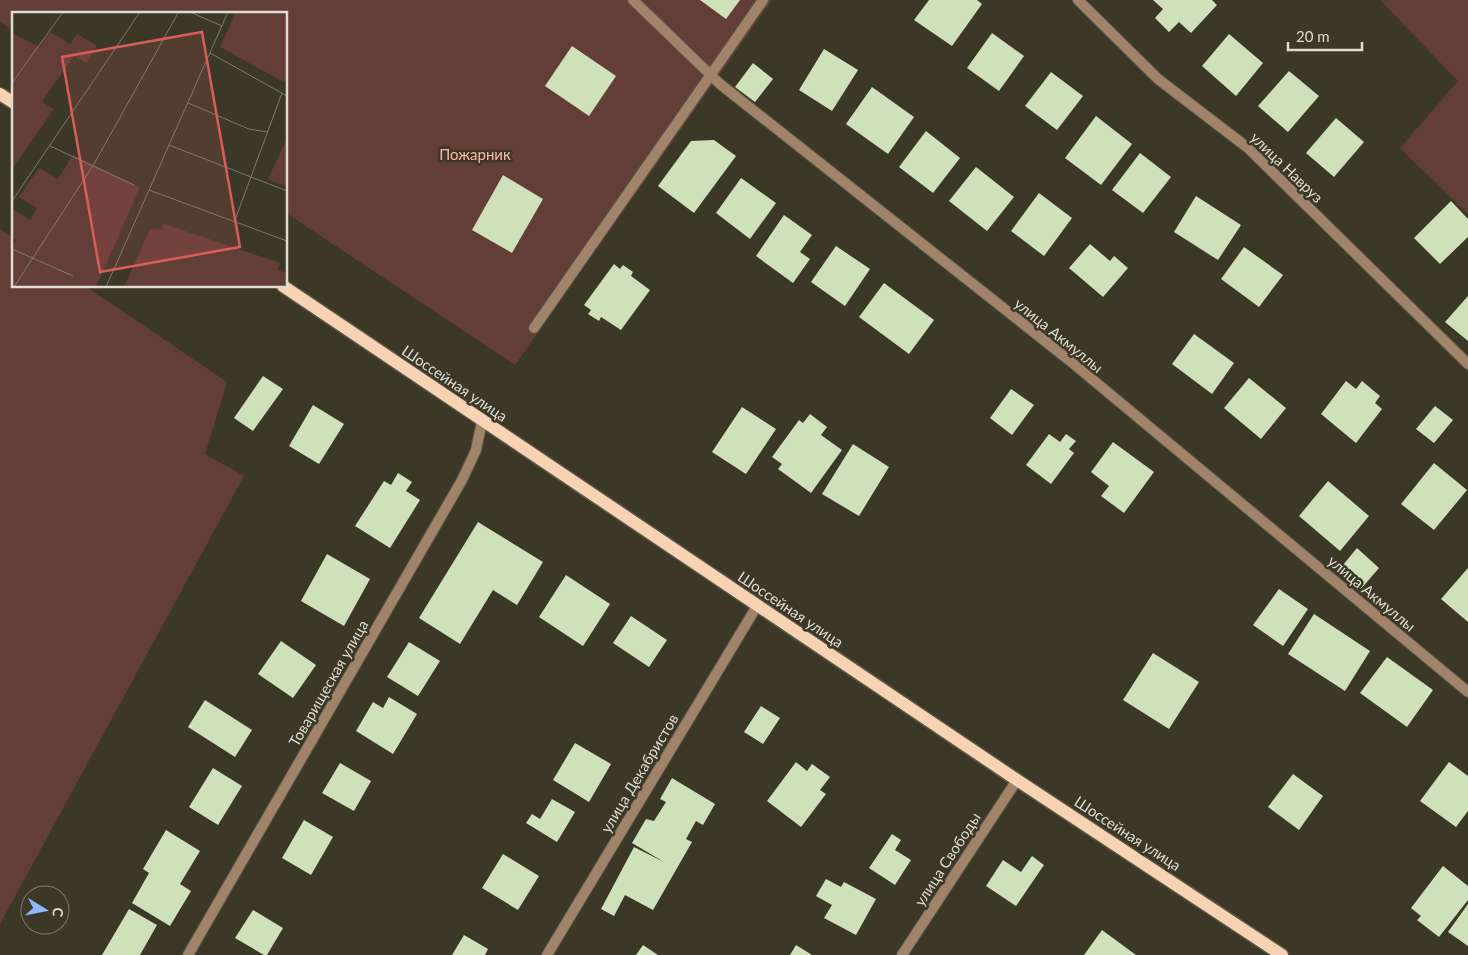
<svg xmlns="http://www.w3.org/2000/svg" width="1468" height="955" font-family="Lato,sans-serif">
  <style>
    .green { fill: #633e37 }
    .building { fill: #cee1ba }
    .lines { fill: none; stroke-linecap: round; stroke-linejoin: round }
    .minor-casing { stroke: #595646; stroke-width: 12 }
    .primary-casing { stroke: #595646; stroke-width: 15 }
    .minor { stroke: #a08369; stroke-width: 10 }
    .primary { stroke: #f8d3b3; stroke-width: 12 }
    .labels { text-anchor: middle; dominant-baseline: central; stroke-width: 5; stroke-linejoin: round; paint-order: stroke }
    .park-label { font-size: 15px; fill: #fdb6a9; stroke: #3c3827 }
    .street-label { font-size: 15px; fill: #dfddd3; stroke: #3c3827 }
    .inset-road { fill: none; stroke: #7d7a6c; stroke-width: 1 }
    .view { fill: #d95e5b; fill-opacity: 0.15; stroke: #d95e5b; stroke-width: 2.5 }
    .inset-edge { fill: none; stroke: #dfddd3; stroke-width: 2.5 }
  </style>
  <rect width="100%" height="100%" fill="#3c3827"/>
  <g class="green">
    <path d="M0,0H772L515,365L286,213V14H14V31L0,22Z"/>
    <path d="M1380,0H1468V214L1400,148L1458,81Z"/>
    <path d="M0,229L14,238V286H85L227,382L205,454L244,476L0,924Z"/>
  </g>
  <g class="building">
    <path d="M700,0H740L726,19Z"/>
    <path d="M929,0H977L982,4L952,46L914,20Z"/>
    <path d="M1153,0H1212L1217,5L1191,33L1179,22L1169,32L1155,18L1163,9Z"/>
    <path d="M992,33L1024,56L999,91L967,68Z"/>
    <path d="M1229,34L1263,63L1236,96L1202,66Z"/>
    <path d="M572,46L616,76L589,116L545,86Z"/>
    <path d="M824,49L858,70L832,111L799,90Z"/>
    <path d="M753,63L773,79L755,102L735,87Z"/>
    <path d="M1289,71L1319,96L1288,132L1258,106Z"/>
    <path d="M1051,72L1083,96L1057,130L1025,106Z"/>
    <path d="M872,87L914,117L888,154L846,124Z"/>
    <path d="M1096,116L1132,144L1101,185L1065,158Z"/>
    <path d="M1336,118L1364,142L1334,177L1306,153Z"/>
    <path d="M926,131L960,158L933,193L899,167Z"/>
    <path d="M714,140L736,156L694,213L658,186L691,141Z"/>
    <path d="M1140,153L1171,177L1143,213L1112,190Z"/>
    <path d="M976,167L1014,197L987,231L949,201Z"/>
    <path d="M503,175L543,199L512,253L472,230Z"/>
    <path d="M741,178L776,203L750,239L716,213Z"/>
    <path d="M1039,193L1072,218L1044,256L1011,231Z"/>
    <path d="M1196,196L1241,225L1218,260L1174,232Z"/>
    <path d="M1451,201L1468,219V237L1440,264L1414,238Z"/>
    <path d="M784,215L812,235L800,252L810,259L793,283L756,256Z"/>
    <path d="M1090,244L1110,261L1114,256L1128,268L1103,297L1069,268Z"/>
    <path d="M836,246L870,269L845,306L811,282Z"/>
    <path d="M1244,247L1283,275L1259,307L1221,279Z"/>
    <path d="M614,264L620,269L623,265L633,272L631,276L650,290L621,330L601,317L599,321L588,314L591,310L584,305Z"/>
    <path d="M884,283L934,320L909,354L859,317Z"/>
    <path d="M1468,296V341L1445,322Z"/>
    <path d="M1194,334L1234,363L1212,394L1172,364Z"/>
    <path d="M263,376L283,389L253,431L234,418Z"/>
    <path d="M1249,378L1286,408L1261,439L1224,408Z"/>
    <path d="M1346,381L1356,389L1362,381L1380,396L1375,403L1382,409L1356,443L1321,414Z"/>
    <path d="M1011,389L1034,405L1012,435L990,418Z"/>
    <path d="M313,405L344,424L319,464L289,446Z"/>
    <path d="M1435,406L1453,420L1434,443L1416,429Z"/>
    <path d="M742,407L776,429L746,474L712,452Z"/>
    <path d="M810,414L827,427L821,435L842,450L811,493L778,469L782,464L772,457L799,420L803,423Z"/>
    <path d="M1049,434L1060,442L1066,434L1076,441L1069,449L1074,453L1051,484L1026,465Z"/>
    <path d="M1113,442L1154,472L1124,513L1101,496L1109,486L1091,472Z"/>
    <path d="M853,444L889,467L859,516L822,494Z"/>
    <path d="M1434,463L1467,490L1434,530L1401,504Z"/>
    <path d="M398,473L412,482L406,491L420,500L390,548L355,526L384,481L391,485Z"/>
    <path d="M1328,481L1369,516L1340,551L1299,516Z"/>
    <path d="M478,522L543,562L517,605L493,590L460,644L419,618Z"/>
    <path d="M1357,548L1379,568L1360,590L1338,571Z"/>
    <path d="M327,554L370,579L344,626L301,601Z"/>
    <path d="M1468,568V622L1441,599Z"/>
    <path d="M566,575L610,604L583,646L539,617Z"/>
    <path d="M1279,589L1308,609L1283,646L1253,625Z"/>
    <path d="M1314,614L1370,651L1345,691L1288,654Z"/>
    <path d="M631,616L667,640L649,667L613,643Z"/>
    <path d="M281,641L316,665L293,698L258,674Z"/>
    <path d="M409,642L440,661L418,696L387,677Z"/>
    <path d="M1153,653L1199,682L1169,729L1123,700Z"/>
    <path d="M1387,657L1433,690L1407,727L1360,693Z"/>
    <path d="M389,697L417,714L393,754L356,731L373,702L383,708Z"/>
    <path d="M205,700L252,730L235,757L188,727Z"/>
    <path d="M761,706L780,718L763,744L744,732Z"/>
    <path d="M575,743L611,764L589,802L553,780Z"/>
    <path d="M796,762L807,771L812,764L830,777L820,790L826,794L801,827L767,801Z"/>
    <path d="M1449,762L1468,776V811L1456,827L1420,801Z"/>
    <path d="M340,763L371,781L354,811L322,793Z"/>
    <path d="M213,768L242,786L218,825L189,807Z"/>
    <path d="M1293,774L1323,796L1299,830L1268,807Z"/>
    <path d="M672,778L715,804L703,825L696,821L686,839L692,842L653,910L625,895L614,916L601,909L634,847L664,862L632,843L646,819L654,821L666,802L660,799Z"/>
    <path d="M552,799L575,812L557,842L526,823L532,814L540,819Z"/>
    <path d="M304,820L333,837L311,875L282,858Z"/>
    <path d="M166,830L200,851L180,884L191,891L170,926L132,903L149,873L143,869Z"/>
    <path d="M892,834L901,840L895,850L911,860L895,885L869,868Z"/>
    <path d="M503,854L539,876L518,910L482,888Z"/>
    <path d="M1032,856L1044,865L1016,906L986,886L1003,860L1021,872Z"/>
    <path d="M1443,866L1468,886V900L1439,937L1417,920L1421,916L1411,908Z"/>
    <path d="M826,879L841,887L844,882L876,899L856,935L824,918L832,905L816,896Z"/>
    <path d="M1468,904V946L1448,932Z"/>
    <path d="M129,909L157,925L140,955H102Z"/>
    <path d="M253,910L283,928L267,955H264L235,938Z"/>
    <path d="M1102,930L1136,955H1084Z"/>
    <path d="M464,935L488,949L485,955H452Z"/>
    <path d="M643,945L658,955H636Z"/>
    <path d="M796,945L812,955H790Z"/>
  </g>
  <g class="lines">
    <defs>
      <g id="minor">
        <path d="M633,0L720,84L1069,360L1468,692"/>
        <path d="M1078,0L1158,79L1248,148L1468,364"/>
        <path d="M534,328L763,0"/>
        <path d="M188,955L462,480L476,450L482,421"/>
        <path d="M547,955L757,606"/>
        <path d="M902,955L1017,780"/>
      </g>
      <g id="primary">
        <path d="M0,94L14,103"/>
        <path d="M283,286L1017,780L1282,955"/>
      </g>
    </defs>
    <use href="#minor" class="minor-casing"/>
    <use href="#primary" class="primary-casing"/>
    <use href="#minor" class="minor"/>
    <use href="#primary" class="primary"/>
  </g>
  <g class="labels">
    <g class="park-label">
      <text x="475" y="154">Пожарник</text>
    </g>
    <g class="street-label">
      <text transform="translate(1287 167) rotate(44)">улица Навруз</text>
      <text transform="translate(1059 335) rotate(39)">улица Акмуллы</text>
      <text transform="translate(455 383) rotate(34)">Шоссейная улица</text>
      <text transform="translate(1372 593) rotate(40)">улица Акмуллы</text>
      <text transform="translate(791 609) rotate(34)">Шоссейная улица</text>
      <text transform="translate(328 683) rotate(-60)">Товарищеская улица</text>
      <text transform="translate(639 773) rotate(-59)">улица Декабристов</text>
      <text transform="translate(1128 833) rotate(33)">Шоссейная улица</text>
      <text transform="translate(947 859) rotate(-57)">улица Свободы</text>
    </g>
  </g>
  <g transform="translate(12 12)">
    <rect width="275" height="275" fill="#3c3827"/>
    <path d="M224,0H275V72L208,35ZM38,20L58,32L65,22L85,34L74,51L62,44L35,82L30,90L42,97L0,157V21L27,35ZM275,126V175L256,167ZM61,143L128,175L84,275H0V235L4,228L0,225V197L18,208L25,196L7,185L27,156L46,167ZM152,212L268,251L265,258L275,261V275H112L138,217L149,218Z" fill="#633e37"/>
    <path class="inset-road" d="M178,0L210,14M198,41L275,84M0,71L51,0M176,91L237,117L255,120M157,133L275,179M38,134L122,173M137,178L275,229M0,189L128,0M223,208L270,81M0,237L61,264M2,275L82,152L166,1M94,275L216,0"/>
    <path class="view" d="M190,20L228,235L88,260L50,45Z"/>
    <rect width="275" height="275" class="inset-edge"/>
  </g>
  <g transform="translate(45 910) rotate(100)"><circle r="24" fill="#3c3827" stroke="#7d7a6c"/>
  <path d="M0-4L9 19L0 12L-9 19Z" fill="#8eb9fd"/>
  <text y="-8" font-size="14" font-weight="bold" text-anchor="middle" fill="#dfddd3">С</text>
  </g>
  <path d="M1288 42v8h74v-8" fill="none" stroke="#dfddd3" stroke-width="2.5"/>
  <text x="1296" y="42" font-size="15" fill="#dfddd3" stroke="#3c3827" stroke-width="4" paint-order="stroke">20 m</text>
</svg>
